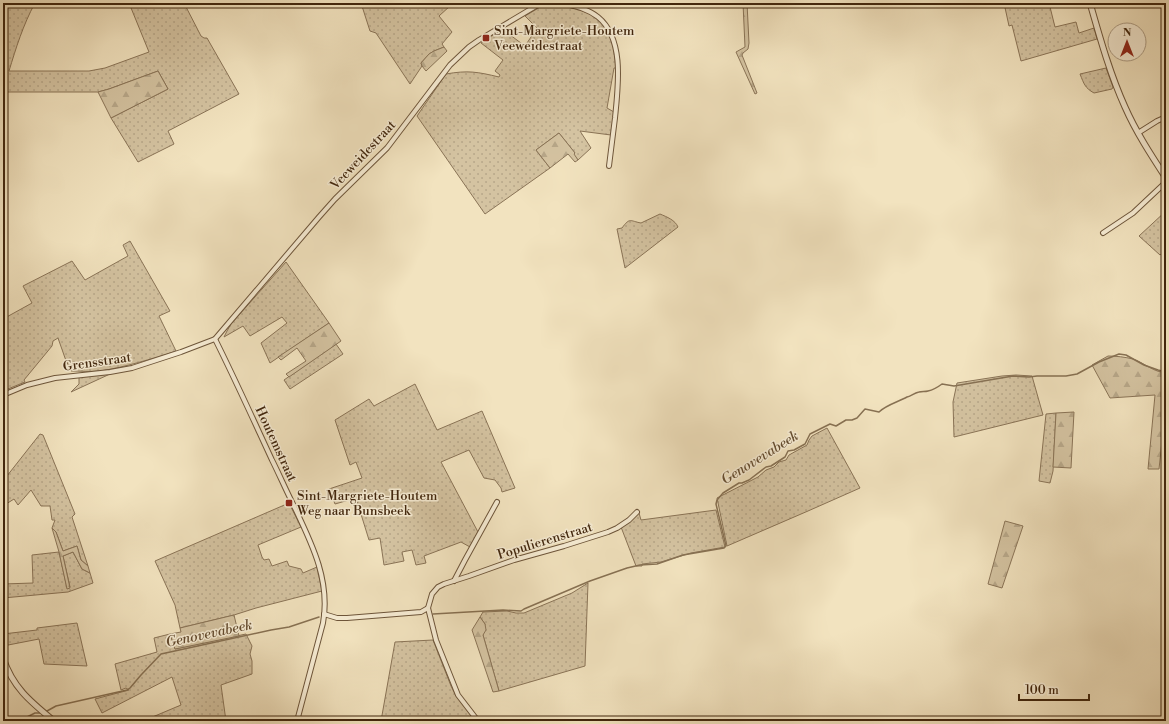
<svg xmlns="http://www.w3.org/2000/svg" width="1169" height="724" font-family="'Libre Bodoni',serif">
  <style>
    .grass { fill: url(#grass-dots); stroke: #8a7457 }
    .forest { fill: url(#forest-firs); stroke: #8a7457 }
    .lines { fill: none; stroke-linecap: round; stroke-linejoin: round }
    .stream { stroke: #877153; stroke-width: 1.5 }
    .minor-casing { stroke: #6d553a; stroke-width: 6 }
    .tertiary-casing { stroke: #6d553a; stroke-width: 7 }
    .minor { stroke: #f7edd5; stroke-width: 4 }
    .tertiary { stroke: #f7edd5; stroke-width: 5 }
    .poi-dot { fill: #8f2418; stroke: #f7edd5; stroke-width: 1.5 }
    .labels { text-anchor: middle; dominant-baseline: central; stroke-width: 3; stroke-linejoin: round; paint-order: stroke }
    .poi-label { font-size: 13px; fill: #41260d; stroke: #f7edd5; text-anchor: start }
    .street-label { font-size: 13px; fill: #41260d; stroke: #f7edd5 }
    .water-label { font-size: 14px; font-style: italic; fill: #644c30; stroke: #f7edd5 }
  </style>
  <defs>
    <pattern id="grass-dots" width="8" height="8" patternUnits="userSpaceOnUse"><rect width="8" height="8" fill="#d4c3a1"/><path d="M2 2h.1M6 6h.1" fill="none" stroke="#b7a789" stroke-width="1.8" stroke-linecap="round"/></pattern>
    <pattern id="forest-firs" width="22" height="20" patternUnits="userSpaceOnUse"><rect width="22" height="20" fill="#d4c3a1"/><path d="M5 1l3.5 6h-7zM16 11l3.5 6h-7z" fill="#b7a789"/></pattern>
  </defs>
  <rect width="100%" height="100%" fill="#f2e3bf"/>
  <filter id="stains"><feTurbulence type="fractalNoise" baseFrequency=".005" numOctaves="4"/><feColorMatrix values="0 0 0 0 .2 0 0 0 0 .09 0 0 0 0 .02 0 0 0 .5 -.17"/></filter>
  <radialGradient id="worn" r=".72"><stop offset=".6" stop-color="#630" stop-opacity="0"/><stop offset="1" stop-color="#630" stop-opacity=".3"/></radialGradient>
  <g class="grass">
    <path d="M7,3H35C23,25 16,48 9,71H89L105,68L149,52L129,3H184L201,36L204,38H207L239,94L168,131L174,144L138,162L111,118L168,89L158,71L109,89L98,92H3V10Z"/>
    <path d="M361,3H448L450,6L439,16L452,32L442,44L444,47L434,51L429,54L421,63L422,66L410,84L376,33L370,31Z"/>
    <path d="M547,3C573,8 601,10 611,38C614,48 615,58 616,68H614L607,108L614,112L611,135L580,131L591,148L578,160L573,154L575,153L559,133L536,150L550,168L485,214L417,116L446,74C468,70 478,72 499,77L500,75L495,71L503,60L481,43L502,29L525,46L537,28L525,16Z"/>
    <path d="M1004,3H1049L1055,27L1076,22L1079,33L1094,28L1097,39L1021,61L1012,25L1009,26Z"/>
    <path d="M1106,68L1113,87L1112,89L1094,93C1085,88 1084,84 1080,74Z"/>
    <path d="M1166,211V250L1160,255L1139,236Z"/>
    <path d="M660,214C667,217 675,220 678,227L625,268L617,229L622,228C630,217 630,221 641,223Z"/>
    <path d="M130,241L170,311L159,316L176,351C151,359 126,367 100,371C90,372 80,371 71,371L65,358L58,338L53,341L52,346L24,380L25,382L3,391V319L32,303L23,286L72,261L85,280L128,256L123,245Z"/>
    <path d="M286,262L329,323L270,363L261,343L287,323L282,317L250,336L243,326L224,337L227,331L231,324Z"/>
    <path d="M336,344L343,354L290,389L284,380Z"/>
    <path d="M110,374L71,392L79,384V377Z"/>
    <path d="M1016,375L1032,376L1043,415L954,437L953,402L957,383L1002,376Z"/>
    <path d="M415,384L437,430L482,411L515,488L502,492L501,488L495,480L484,478L469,450L441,462L478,532L470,547L461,542L424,556L426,563L416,565L412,550L402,552L404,561L384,565L380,538L369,540L356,498L335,504L329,489L362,478L356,462L350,465L335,420L369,399L374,406Z"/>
    <path d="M1056,413L1053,471L1050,483L1039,481L1046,414Z"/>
    <path d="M827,428L860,488L808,511L727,546L717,498L758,477L766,470L774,467L779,462L786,460L789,455L807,445L809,440L812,436Z"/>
    <path d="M40,434L43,435L75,514L72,517L88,566L81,560L77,546L63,551L56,532L52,528L55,520H52L50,506H41L31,490L18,505L14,499L3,506V481Z"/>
    <path d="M289,503L301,527L258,545L262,557L264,560L269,559L272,566L287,561L289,566L301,569L303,573L317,567L322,591L256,608L234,615L180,628L175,605L155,561Z"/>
    <path d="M716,510L725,547L691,553L661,562L642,564V566H636L621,527L639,513L641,520Z"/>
    <path d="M59,552L67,588L70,587L63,556L73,552L82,569L90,573L93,583L68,592L3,598V584L33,583L32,555Z"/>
    <path d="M588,583L585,666L499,691L483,635L485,624L480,617L483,612L507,611L516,613H524L572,593Z"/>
    <path d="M77,623L87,666L44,664L39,639L3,646V634L37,630V628Z"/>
    <path d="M170,634L175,649L246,634L252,646L250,654L252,661V674L221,685L226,721H143L181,705L172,677L102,713L95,699L129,690L126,688L121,690L115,664L157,652L154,638Z"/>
    <path d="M433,640L451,686L456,696L476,721H381L395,642Z"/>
  </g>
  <g class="forest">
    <path d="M743,3H747L749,43L748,49L743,53L742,55L757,93L755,94L736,52L745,47Z"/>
    <path d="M444,47L447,51L426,71L422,66L421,63L429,54L434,51Z"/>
    <path d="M158,71L168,89L111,118L98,92L109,89Z"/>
    <path d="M559,133L575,153L574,154L578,160L575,162L568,154L550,168L536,150Z"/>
    <path d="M329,323L341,341L289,377L286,374L306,361L297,348L281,360L278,357Z"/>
    <path d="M1108,356C1116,356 1125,357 1133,359C1143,362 1156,374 1166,372V404L1159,469H1148L1155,395L1110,398L1092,365Z"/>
    <path d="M1074,412L1071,468L1053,467L1056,413Z"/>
    <path d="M1005,521L1023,526L1002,588L988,584Z"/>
    <path d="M52,528L56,532L63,551L77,546L81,560L88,566L90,573L82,569L73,552L63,556L70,588L67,589L59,552Z"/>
    <path d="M234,615L239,636L175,649L170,634L181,632L180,628Z"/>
    <path d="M480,617L485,624L486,630L483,635L499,691L493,692L472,630Z"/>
  </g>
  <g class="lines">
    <g class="stream">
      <path d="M433,614L503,610L521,611L524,609L590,581L627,568L640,565L657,564L683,555L724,548L726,546L716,504L717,500L723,493L739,483H742L749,480L766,467L771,466L785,457L788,451L794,450L805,444L810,434L830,424L836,426L846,420H852L857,418L865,409L879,412C886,405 898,402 907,397C911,396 914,393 919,392C922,391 925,392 928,391C933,390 938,387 942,384L954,386L1013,376L1029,377L1037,376H1066L1077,374L1099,362L1119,354L1126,355L1144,365L1158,370L1166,372"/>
      <path d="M47,711L56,706L127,690L130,688L141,675L161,654L271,630L289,627L319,617"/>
      <path d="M19,721L35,713H40"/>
    </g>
    <defs>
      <g id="minor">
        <path d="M561,3C573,6 587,8 598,17C625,39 618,87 615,118C613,134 611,150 609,166"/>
        <path d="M1138,133L1157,121L1166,117"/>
        <path d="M1103,233L1133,213L1166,182"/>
        <path d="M215,339C235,379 253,419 272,460C279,474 285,488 292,502C310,540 331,579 323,623L297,721"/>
        <path d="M3,395L27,385L55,378L110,372L132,368L181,352L215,339L319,217L335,199L387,148L450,65L469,47L479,40L541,3"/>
        <path d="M454,581L465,560L497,502"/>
        <path d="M324,614L337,618H347L421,612L428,608"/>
        <path d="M478,721L458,695L436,640L428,608L432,594L438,587L444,584L469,576L514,560L564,546L608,532L617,528L629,520L637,512"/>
      </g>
      <g id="tertiary">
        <path d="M1090,3C1100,38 1110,74 1125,107C1136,132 1151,155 1166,178"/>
        <path d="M3,658C13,688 31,702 54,721"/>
      </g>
    </defs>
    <use href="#minor" class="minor-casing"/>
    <use href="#tertiary" class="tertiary-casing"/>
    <use href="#minor" class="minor"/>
    <use href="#tertiary" class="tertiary"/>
  </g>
  <g class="poi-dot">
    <rect x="482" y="34" width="8" height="8" rx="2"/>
    <rect x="285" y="499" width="8" height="8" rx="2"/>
  </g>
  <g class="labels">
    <g class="poi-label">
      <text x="494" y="31">Sint-Margriete-Houtem<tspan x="494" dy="15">Veeweidestraat</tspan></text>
      <text x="297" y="496">Sint-Margriete-Houtem<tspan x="297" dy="15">Weg naar Bunsbeek</tspan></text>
    </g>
    <g class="street-label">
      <text transform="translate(363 155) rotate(-47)">Veeweidestraat</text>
      <text transform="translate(97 362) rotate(-8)">Grensstraat</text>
      <text transform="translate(276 444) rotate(65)">Houtemstraat</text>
      <text transform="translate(545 541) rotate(-17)">Populierenstraat</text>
    </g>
    <g class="water-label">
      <text transform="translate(760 458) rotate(-32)">Genovevabeek</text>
      <text transform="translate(209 634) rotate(-12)">Genovevabeek</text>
    </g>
  </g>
  <rect width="1169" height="724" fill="none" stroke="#f2e3bf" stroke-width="16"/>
  <rect x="4" y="4" width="1161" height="716" fill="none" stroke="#41260d" stroke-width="2"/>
  <rect x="8" y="8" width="1153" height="708" fill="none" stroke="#41260d"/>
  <g transform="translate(1127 42)"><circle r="19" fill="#f7edd5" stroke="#ae9d85"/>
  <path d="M0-3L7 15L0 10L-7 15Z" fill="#8f2418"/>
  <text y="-6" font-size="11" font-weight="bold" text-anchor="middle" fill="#41260d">N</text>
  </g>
  <path d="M1019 694v6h70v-6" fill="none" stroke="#41260d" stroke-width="2"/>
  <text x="1025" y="694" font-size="12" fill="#41260d" stroke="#f7edd5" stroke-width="3" paint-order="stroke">100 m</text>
  <rect width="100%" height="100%" filter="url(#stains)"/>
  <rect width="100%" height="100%" fill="url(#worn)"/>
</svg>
